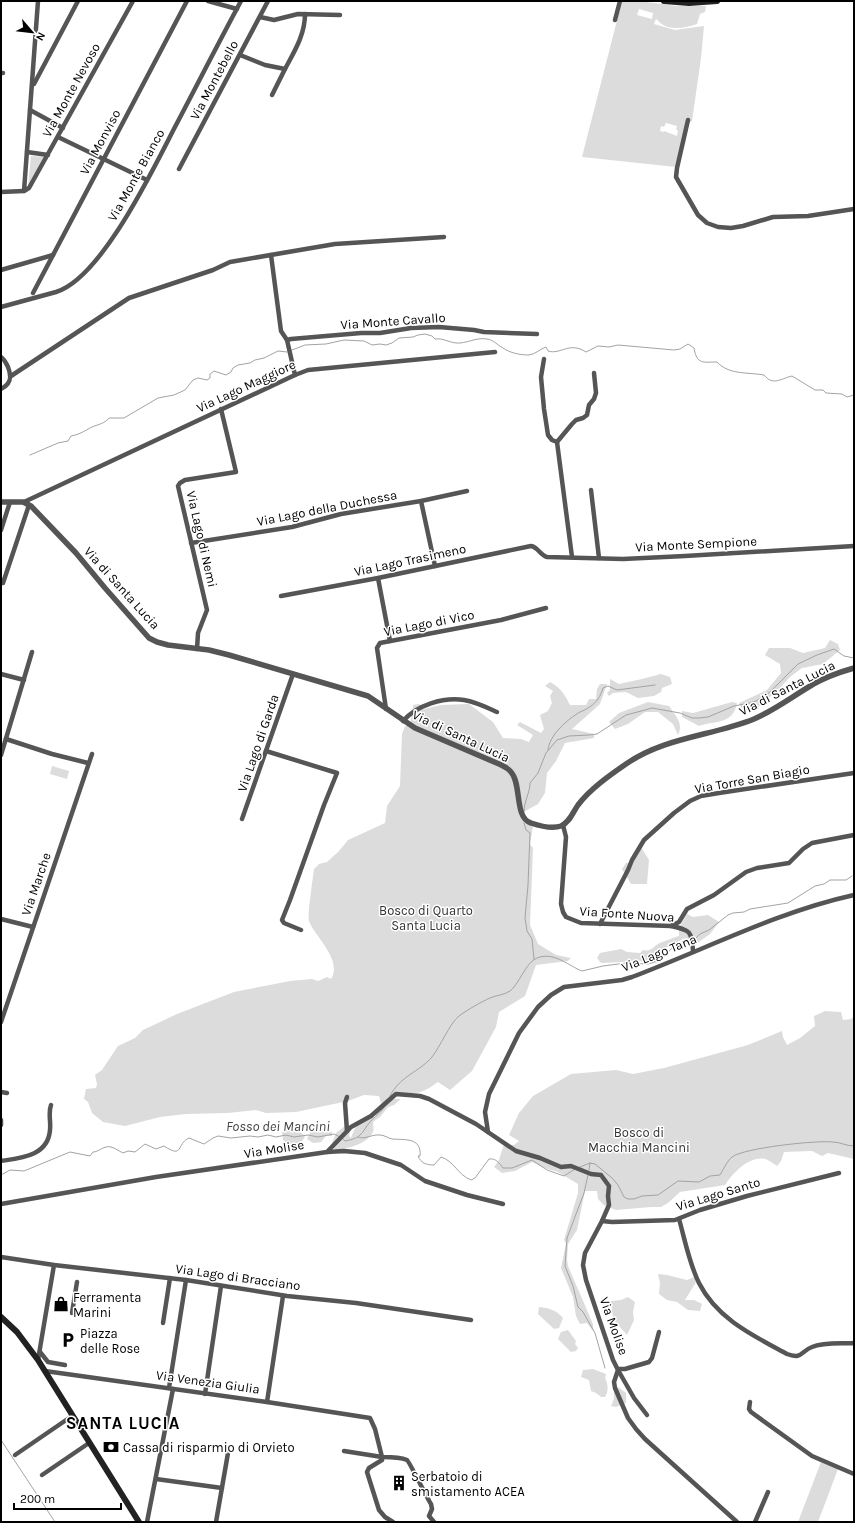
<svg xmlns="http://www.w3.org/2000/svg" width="855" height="1523" font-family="Karla,sans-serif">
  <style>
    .green { fill: #dcdcdc; fill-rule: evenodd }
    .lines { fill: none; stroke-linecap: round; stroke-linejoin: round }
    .stream { stroke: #a3a3a3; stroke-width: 1 }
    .minor { stroke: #555; stroke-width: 4.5 }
    .tertiary { stroke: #555; stroke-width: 5.5 }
    .secondary { stroke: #222; stroke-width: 6 }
    .labels { text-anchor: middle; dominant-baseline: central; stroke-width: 3; stroke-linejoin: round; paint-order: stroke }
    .street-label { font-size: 13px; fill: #000; stroke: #fff }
    .park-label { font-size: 13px; fill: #333; stroke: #fff }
    .poi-label { font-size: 13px; fill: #000; stroke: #fff; text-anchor: start }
    .water-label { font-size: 14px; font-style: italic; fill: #444; stroke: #fff }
    .district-label { font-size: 17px; font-weight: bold; letter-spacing: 1px; fill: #000; stroke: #fff }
  </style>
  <rect width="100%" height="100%" fill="#fff"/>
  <g class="green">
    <path d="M622,1H639L677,6H706L705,12L700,14L697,24C686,28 670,31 660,23C659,22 658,20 656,19L654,24L675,30L704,26L701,58L692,121L687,124L676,167L582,157ZM639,9L653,13L652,19L637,15ZM666,123L677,126L676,129L678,131L677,136L664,131V132L660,131L661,126L664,127Z"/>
    <path d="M31,156L45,157L28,186Z"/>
    <path d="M830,640L838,644L840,650L823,664L802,668L790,677L777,691L758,707L743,712L739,703L767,690L781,673L780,664L765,655L769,648H790L803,653L825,648Z"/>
    <path d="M661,674L670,677L672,684L662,688L661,692L654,696L638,698L626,692L613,693L609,696L607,693L610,690V679L619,684L642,679Z"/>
    <path d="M550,682C561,688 565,695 570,705H586L589,699H596L597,689L600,684H607L600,704L572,729L594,734V738L565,743L556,761L547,773L545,793L538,804L520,814L533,826L530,844L533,848L530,925L538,944L556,955L571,958L568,961L536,965L525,996L499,1012L496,1027L472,1071L450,1090L438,1082C424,1092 416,1096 399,1092L393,1099H401L394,1105L388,1107L380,1117L373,1122C373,1125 374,1130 373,1132C368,1144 346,1149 335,1150L332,1143L336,1133L345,1126L351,1129L349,1136L351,1138C356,1124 360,1119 375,1117L381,1103L379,1096L364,1095L348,1101L296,1112L266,1113L256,1110L228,1113L186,1114L160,1117L125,1126L103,1122L92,1113L88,1102L84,1099L86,1089L96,1088L97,1084L95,1075L102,1070L118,1046L135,1038L143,1030L177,1014L234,992L290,981L312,979L318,981L327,977L331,979C343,960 315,937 309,921C307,916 313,878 314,869L319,864L327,862L339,851L348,840L385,823L387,806L400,786L402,734L405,726L411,725C410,717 413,713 413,705L419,704L424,709L441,705L469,704L493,722L503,738L521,739L529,742L533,735L517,725L520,722L541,733L544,729L540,715L548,711L552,703L550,696L553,691L545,686Z"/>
    <path d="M648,702L669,706C676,716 684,724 678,735L673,724L658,712H645L628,724L615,729L609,722L619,713Z"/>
    <path d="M732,702L737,703C733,725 716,720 699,726L682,717V711L693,713Z"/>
    <path d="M52,766L69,771L67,779L50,774Z"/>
    <path d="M641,847L649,860L647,884H631L622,869L626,863H632Z"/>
    <path d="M687,914L693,917L708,915L719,922L710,934L696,944L685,938L665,948L660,962L651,964L643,961L601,963L597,958L600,953L621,949L627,952L640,953L643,950C652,952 653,946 660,943C666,940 673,938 679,936V928Z"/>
    <path d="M825,1011L841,1012L843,1020L851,1019L854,1016V1159L828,1153L822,1156L812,1151L784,1152L781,1161L777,1166C774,1164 770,1161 766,1159C749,1155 733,1173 725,1185L680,1192L668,1203L661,1207H651L616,1210L605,1206L598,1199L597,1191H585L577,1230L568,1244L567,1259L568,1266L593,1324V1331L587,1323L580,1324L576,1316L573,1297L561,1268L566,1243L564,1240L578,1193V1184L558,1172L544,1168L532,1162L515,1171L502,1173L494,1167L499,1160L504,1144L514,1145L519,1141L509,1135L519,1113L533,1096L571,1074L616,1070L633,1074L664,1068L748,1045L782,1031L783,1037L787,1045L800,1038L815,1026L814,1016Z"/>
    <path d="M293,1126L298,1129L305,1137L300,1144H287L283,1140L282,1132Z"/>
    <path d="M311,1131H327L332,1132V1136H326L321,1142L313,1143L307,1139Z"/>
    <path d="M658,1274L667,1275L687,1280L694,1277L696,1282L685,1300H694L702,1304L700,1311L688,1310L677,1302L667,1300L659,1294L660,1283Z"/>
    <path d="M628,1297L635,1302L633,1312L634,1320L627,1335L613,1319L611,1301L621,1300Z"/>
    <path d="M539,1307C549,1308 556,1310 563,1318L559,1328L554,1329L538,1314Z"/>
    <path d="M568,1330L576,1341L575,1344L578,1348L576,1351L571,1352L558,1339L561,1332Z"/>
    <path d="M593,1369L606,1374L605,1378C608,1384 609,1391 605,1397H601L596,1393L591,1391L589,1380L581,1377L583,1370Z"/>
    <path d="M618,1387L626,1393V1403L616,1407L611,1406L614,1399V1393Z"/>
    <path d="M821,1462L838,1469L818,1522H798Z"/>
  </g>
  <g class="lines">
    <g class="stream">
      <path d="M292,350L305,345L326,344L344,340L364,341L372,345L380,344L386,345L392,343L399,338L413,337L418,335L425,334L432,336L435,339C443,338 448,342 456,343C466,344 476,337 487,339C494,340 497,345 503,348C510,353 520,355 529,355C536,354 540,349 546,347L548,351C561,355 569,341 586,352L598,346L609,347L618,345L674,350L680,349L688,344L694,348C697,365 703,362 717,362C729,375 747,372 764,375C773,386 780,379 792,376L815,390H823L826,393L842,394L847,397L854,395"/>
      <path d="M30,455L58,443L68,441L71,436C81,434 84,431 92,427C99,424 104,424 109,418H124L158,398L174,395L185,390L193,380L198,378L207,380L210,378V374L214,371L226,375L231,372L233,368L238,365L250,363L255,360L264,358L278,351L287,352"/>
      <path d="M548,750C549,735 568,719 580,712C587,709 594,705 598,699C600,696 602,692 603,688L608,686L617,690L655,685"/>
      <path d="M524,812C524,801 530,793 530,783L538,773L546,753L557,740L569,736L589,735L597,734L626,715L645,710L652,708L680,713L692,718H699L708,717L734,706L750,703L756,701L770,692L798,664L817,655L834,649L844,656L854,658"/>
      <path d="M524,823L526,830L530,833L528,885L525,918L527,931L532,939L534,959"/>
      <path d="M693,941L700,934L709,930L728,915L733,913L744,912L750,909L788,903L815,886L824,884L830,880H846L852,876"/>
      <path d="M390,1096C401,1075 418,1073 432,1057C440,1047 450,1023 459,1016C467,1010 481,1002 490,998C497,995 504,995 510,991C521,982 526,960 540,957C556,953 569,966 582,971L603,966L626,963L648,964L662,959L673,947L690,942"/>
      <path d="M358,1137C365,1140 372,1134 380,1135C384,1135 388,1138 392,1139C404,1140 422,1137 420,1156H418C421,1163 426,1165 434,1165L441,1157C454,1161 458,1175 471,1180L475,1178L489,1159C496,1158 499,1163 503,1168H512L532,1160L547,1170L564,1176L575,1169"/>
      <path d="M343,1139L345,1141C350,1140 356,1139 360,1135C364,1132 366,1126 370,1122C375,1116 380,1114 385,1106"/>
      <path d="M580,1167L590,1163L595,1164L612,1178L618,1185L624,1197L628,1199H634L642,1196L658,1195L678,1181L699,1182L710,1176L720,1175C723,1170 727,1161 732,1157C743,1148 817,1140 833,1142C840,1142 846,1146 854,1146"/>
      <path d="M589,1170L590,1163"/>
      <path d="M1,1175L10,1170L24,1171L70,1152L90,1156L93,1152C99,1152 104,1145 111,1147C115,1148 119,1151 123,1153L128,1151L135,1152L145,1144L156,1149L164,1146C184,1159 176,1144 189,1138L204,1144L213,1138L218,1136L231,1138L250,1136L258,1137L268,1135L276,1137L286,1135L294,1137L308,1135L318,1137L334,1134L340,1137"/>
      <path d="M588,1175L584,1193L567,1238L565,1266L573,1286L578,1307L583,1312L595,1333L605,1368"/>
      <path d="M1,1440L55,1522"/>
    </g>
    <g class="minor">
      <path d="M38,1L24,191L29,188L133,1"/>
      <path d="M208,1L237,9"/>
      <path d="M260,17L274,20L298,14L340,15"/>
      <path d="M615,20L620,1"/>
      <path d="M240,55L265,65L285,69C294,52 305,35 305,14"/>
      <path d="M1,73H3"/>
      <path d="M34,84L78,1"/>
      <path d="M272,95L285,69"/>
      <path d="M30,110L63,128"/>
      <path d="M688,120L677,168L676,177L698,215L707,223L718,227L731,228L743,226L773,217L808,216L854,209"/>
      <path d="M58,137L147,180"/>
      <path d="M27,152L48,155"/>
      <path d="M179,169L268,1"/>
      <path d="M1,192L24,191"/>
      <path d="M271,255L281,331L287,340"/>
      <path d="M1,270L53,255"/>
      <path d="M33,293L187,1"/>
      <path d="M1,307L56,292C102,278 154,167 176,125C198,83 219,42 241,1"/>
      <path d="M1,357C5,360 6,363 8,367C12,377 11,384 1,389"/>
      <path d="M544,359L541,377L544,409L548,435L552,440L557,442L572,557"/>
      <path d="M295,375L287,340L291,339L361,333H380L411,328L439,327L474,330L484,332L537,334"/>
      <path d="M11,376L129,298L213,270L230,262L335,244L444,237"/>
      <path d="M557,442L572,424L576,420L583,418L587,415L589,405L594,399L596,393L594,373"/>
      <path d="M591,490L599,558"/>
      <path d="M421,501L435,566"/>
      <path d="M24,502L295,375L308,370L495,352"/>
      <path d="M1,530L10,502"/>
      <path d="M191,543L292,527L341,514L421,501L467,491"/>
      <path d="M378,578L390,641"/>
      <path d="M3,583L29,505"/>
      <path d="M281,596L378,578L531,546C538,547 540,555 547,557L623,559L685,556L854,546"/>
      <path d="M197,649L198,633L207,610L178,486L180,483L185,480L236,472L221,409"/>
      <path d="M1,674L24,680"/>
      <path d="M386,709L377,648L380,643L501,620L546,608"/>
      <path d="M403,721C417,705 443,697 464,700C476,702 486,707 497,712"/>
      <path d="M6,739L52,754L88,763"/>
      <path d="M266,751L337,773L324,805L290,900L282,920L284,923L301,930"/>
      <path d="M1,755L32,652"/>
      <path d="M242,819L293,674"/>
      <path d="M563,825L566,837L561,904L563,912L566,917L581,923L671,926C690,930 692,931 693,951"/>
      <path d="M1,919L33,927"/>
      <path d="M600,924L628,870L632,860L644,840L674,813L690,801L701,796L719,793L854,773"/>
      <path d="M671,926L679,922L687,909L714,895L746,872L757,868L789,863L803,849L812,843L854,835"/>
      <path d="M1,1022L92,754"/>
      <path d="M1,1092L7,1093"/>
      <path d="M347,1097L345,1103L347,1131"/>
      <path d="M1,1120V1125"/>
      <path d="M488,1132L485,1112L489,1094L519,1033L538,1007L551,995L564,987L622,980L632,977C706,949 777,912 854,895"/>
      <path d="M327,1152L344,1151L365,1153L401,1165L425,1181L467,1195L503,1204"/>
      <path d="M1,1161C21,1158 48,1156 50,1130C51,1121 48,1113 51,1105"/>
      <path d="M1,1204L156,1177L327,1152L351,1127L371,1116L396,1094L420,1096L429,1099L476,1124L516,1151L540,1158L561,1167L571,1166L591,1174L601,1175L609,1186L608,1196L609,1205L602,1221L585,1253L583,1265L586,1280L613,1360L618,1370L614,1382L615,1388L628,1418L636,1429L645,1439L737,1522"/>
      <path d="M679,1219C685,1240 689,1263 699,1283C717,1319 754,1336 787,1354C802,1360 801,1351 812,1347C824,1342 841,1344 854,1343"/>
      <path d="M602,1221L612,1222L675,1220L700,1210L747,1196L839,1173"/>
      <path d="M1,1257L54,1265L186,1280L287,1296L356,1303L471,1320"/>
      <path d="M72,1313L77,1282"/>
      <path d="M163,1323L170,1278"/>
      <path d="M40,1352L48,1362L65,1365"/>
      <path d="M38,1360L54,1265"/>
      <path d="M618,1369H625L649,1362L652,1358L659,1332"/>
      <path d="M618,1370L634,1398L647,1415"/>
      <path d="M45,1371L267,1402L370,1418L375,1429L382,1457C389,1457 400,1457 407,1460C409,1461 427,1498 431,1504L432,1509L429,1516L434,1522"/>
      <path d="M169,1388L186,1280"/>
      <path d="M205,1394L221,1286"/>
      <path d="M267,1402L283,1296"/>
      <path d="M750,1402L749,1409L751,1412L812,1456L854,1474"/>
      <path d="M344,1451L382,1457"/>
      <path d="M15,1455L72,1416"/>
      <path d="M382,1460L369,1468L367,1472L379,1510L385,1517L393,1522"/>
      <path d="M42,1475L89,1443"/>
      <path d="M156,1479L222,1488"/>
      <path d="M147,1522L173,1389"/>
      <path d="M216,1522L228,1453"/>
      <path d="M755,1522L768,1492"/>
    </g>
    <path class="tertiary" d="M1,502H23L31,506L76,553L105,588L149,638L157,642L168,645L209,650L229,655L368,696L415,728L499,764C503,766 508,768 511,772C522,784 514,818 531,823C540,826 553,829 561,826C570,822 573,812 578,805C590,789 610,775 626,764C665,737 712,736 754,719C775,710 793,696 812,685C825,677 840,672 854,668"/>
    <g class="secondary">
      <path d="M664,1L689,3L717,1"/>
      <path d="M1,1317L17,1332L38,1360L139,1522"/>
    </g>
  </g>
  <defs>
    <symbol id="shop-bare" viewBox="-9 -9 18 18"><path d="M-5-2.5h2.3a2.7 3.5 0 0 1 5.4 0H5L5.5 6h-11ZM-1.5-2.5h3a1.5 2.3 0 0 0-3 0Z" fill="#000" stroke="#fff" stroke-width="2.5" paint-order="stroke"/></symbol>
    <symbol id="parking-bare" viewBox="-9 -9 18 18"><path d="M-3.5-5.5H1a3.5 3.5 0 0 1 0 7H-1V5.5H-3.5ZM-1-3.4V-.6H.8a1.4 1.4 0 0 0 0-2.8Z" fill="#000" stroke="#fff" stroke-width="2.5" paint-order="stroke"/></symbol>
    <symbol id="bank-bare" viewBox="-9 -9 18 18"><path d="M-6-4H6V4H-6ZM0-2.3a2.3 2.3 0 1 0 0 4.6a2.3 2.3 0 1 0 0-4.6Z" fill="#000" stroke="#fff" stroke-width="2.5" paint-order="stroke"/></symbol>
    <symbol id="building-bare" viewBox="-9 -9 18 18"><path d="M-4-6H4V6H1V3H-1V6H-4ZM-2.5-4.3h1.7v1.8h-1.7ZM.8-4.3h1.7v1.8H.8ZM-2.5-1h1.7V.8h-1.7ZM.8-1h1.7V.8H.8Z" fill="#000" stroke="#fff" stroke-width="2.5" paint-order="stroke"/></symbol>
  </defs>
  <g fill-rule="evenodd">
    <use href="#shop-bare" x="50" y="1293" width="22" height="22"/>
    <use href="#parking-bare" x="57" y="1329" width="22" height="22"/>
    <use href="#bank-bare" x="100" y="1436" width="22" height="22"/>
    <use href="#building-bare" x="388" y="1472" width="22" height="22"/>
  </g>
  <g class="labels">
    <g class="street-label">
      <text transform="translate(214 80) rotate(-62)">Via Montebello</text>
      <text transform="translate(71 90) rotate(-61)">Via Monte Nevoso</text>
      <text transform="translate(100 142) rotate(-62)">Via Monviso</text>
      <text transform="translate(136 175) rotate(-61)">Via Monte Bianco</text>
      <text transform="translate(393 321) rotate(-4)">Via Monte Cavallo</text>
      <text transform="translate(246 386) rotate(-25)">Via Lago Maggiore</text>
      <text transform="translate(327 508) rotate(-11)">Via Lago della Duchessa</text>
      <text transform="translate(202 539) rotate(77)">Via Lago di Nemi</text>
      <text transform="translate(696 544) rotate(-3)">Via Monte Sempione</text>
      <text transform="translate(410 560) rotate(-12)">Via Lago Trasimeno</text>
      <text transform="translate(122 588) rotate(48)">Via di Santa Lucia</text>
      <text transform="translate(429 623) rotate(-11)">Via Lago di Vico</text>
      <text transform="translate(787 688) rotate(-27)">Via di Santa Lucia</text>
      <text transform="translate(461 736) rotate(25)">Via di Santa Lucia</text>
      <text transform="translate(258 743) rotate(-71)">Via Lago di Garda</text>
      <text transform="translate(752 779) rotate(-10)">Via Torre San Biagio</text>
      <text transform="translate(36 884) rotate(-71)">Via Marche</text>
      <text transform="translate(627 914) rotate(4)">Via Fonte Nuova</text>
      <text transform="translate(659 953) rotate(-22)">Via Lago Tana</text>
      <text transform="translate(274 1149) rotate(-9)">Via Molise</text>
      <text transform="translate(718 1194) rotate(-17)">Via Lago Santo</text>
      <text transform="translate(238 1277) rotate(8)">Via Lago di Bracciano</text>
      <text transform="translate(614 1326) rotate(70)">Via Molise</text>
      <text transform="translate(208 1382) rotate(8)">Via Venezia Giulia</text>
    </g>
    <g class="park-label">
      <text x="426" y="910">Bosco di Quarto<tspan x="426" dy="15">Santa Lucia</tspan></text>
      <text x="639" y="1132">Bosco di<tspan x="639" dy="15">Macchia Mancini</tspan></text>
    </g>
    <g class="poi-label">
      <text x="73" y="1297">Ferramenta<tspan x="73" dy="15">Marini</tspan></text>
      <text x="80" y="1333">Piazza<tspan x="80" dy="15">delle Rose</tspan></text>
      <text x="123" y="1447">Cassa di risparmio di Orvieto</text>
      <text x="411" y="1476">Serbatoio di<tspan x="411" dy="15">smistamento ACEA</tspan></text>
    </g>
    <g class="water-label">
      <text x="278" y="1126">Fosso dei Mancini</text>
    </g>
    <g class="district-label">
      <text x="123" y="1423">SANTA LUCIA</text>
    </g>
  </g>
  <rect width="855" height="1523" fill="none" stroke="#000000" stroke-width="4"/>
  <g transform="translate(32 32) rotate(118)" stroke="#ffffff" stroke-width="3" paint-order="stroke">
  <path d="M0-3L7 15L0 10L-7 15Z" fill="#000000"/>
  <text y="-6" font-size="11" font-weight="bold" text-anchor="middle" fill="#000000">N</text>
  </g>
  <path d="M14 1503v6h107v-6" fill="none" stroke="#000000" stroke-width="2"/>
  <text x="20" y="1503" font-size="12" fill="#000000" stroke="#ffffff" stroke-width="3" paint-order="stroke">200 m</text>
</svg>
